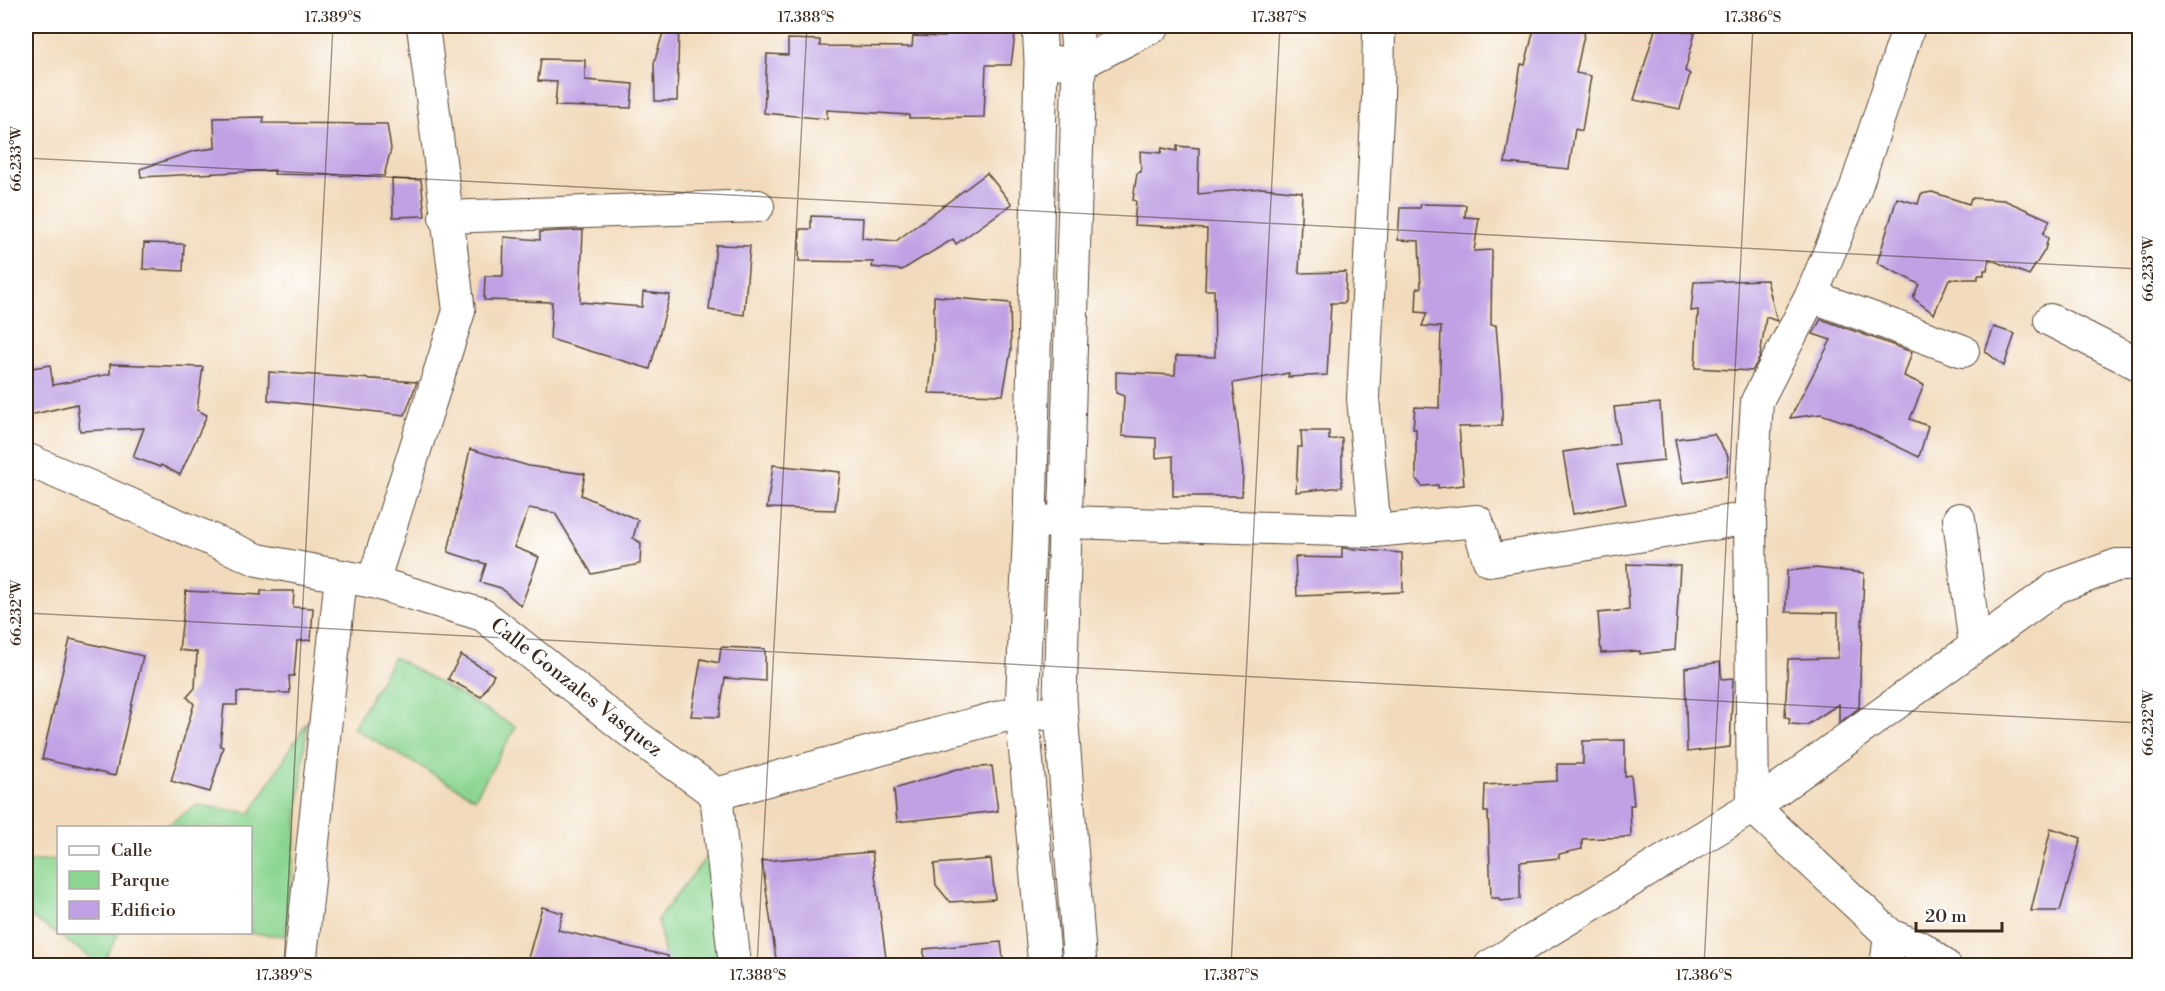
<svg xmlns="http://www.w3.org/2000/svg" width="2165" height="991" font-family="'Libre Bodoni',serif">
  <style>
    .green { fill: #8cd591; stroke: #648058; stroke-width: 1.5 }
    .building { fill: #c0a2e4 }
    .lines { fill: none; stroke-linecap: round; stroke-linejoin: round }
    .minor-casing { stroke: #564536; stroke-width: 34 }
    .tertiary-casing { stroke: #564536; stroke-width: 35 }
    .minor { stroke: #fff; stroke-width: 32 }
    .tertiary { stroke: #fff; stroke-width: 33 }
    .ticks { fill: none; stroke: #3b2a1e; stroke-width: 1.5; stroke-opacity: 0.45 }
    .labels { text-anchor: middle; dominant-baseline: central; stroke-width: 5; stroke-linejoin: round; paint-order: stroke }
    .street-label { font-size: 20px; fill: #3b2a1e; stroke: #fff }
    .neatline { fill: none; stroke: #3b2a1e; stroke-width: 2 }
    .ticks-label { font-size: 15px; text-anchor: middle; fill: #3b2a1e }
  </style>
  <rect width="100%" height="100%" fill="#fff"/>
  <filter id="ink" filterUnits="userSpaceOnUse"><feTurbulence type="fractalNoise" baseFrequency=".0167" numOctaves="2"/><feDisplacementMap in="SourceGraphic" scale="12" xChannelSelector="R" yChannelSelector="G"/><feConvolveMatrix kernelMatrix="1 2 1 2 8 2 1 2 1" color-interpolation-filters="sRGB"/></filter>
  <filter id="wash" filterUnits="userSpaceOnUse"><feTurbulence type="fractalNoise" baseFrequency=".008" numOctaves="4" result="noise"/><feDisplacementMap in="SourceGraphic" scale="24" xChannelSelector="R" yChannelSelector="G"/><feGaussianBlur stdDeviation="1.35" result="paint"/><feColorMatrix in="noise" values="0 0 0 0 0 0 0 0 0 0 0 0 0 0 0 0 0 1.4 0 .05"/><feComposite in="paint" operator="in"/></filter>
  <g filter="url(#wash)">
    <rect width="100%" height="100%" fill="#f2dbbc"/>
    <g class="green">
      <path d="M394,657L516,727L475,798L353,728Z"/>
      <path d="M307,722L286,936L246,933L250,932V828L165,827L196,805L251,813Z"/>
      <path d="M708,855L723,965H663L665,957L658,919Z"/>
      <path d="M58,859V932L119,933L102,965L26,913V862Z"/>
    </g>
    <g id="blocks">
      <g class="building">
        <path d="M665,26H679L677,101H655L654,63Z"/>
        <path d="M945,26H1009L1015,35L1011,65H986L984,117L909,118V115L827,110V119L764,113L767,54L788,55V39L820,40V46L912,47L913,36L945,37Z"/>
        <path d="M1539,26H1586L1576,73L1591,76L1582,131L1575,129L1569,169L1505,163L1521,64L1525,65L1533,33Z"/>
        <path d="M1656,26L1695,33L1685,71L1690,74L1680,109L1634,100Z"/>
        <path d="M541,59L585,60V80L633,84L631,108L555,106L557,82L538,81Z"/>
        <path d="M264,117L263,123L387,124L391,149L384,176L274,174L275,170L141,177L140,169L194,151L215,148L214,118Z"/>
        <path d="M1177,146L1199,148L1198,194L1263,188L1302,192L1299,273L1346,272L1345,303H1331L1327,375L1288,377L1289,373L1233,383L1243,472L1242,496H1173V456L1156,458V438L1122,436L1124,396L1116,393V372L1175,375L1176,356L1215,357L1214,290H1205L1207,229L1134,225L1136,201L1133,200L1137,173L1141,172L1140,151L1161,153L1162,148L1177,151Z"/>
        <path d="M987,173L1012,204L956,244L953,239L902,270L872,267L873,262L799,261L800,229H811V216L863,218L862,238L896,241Z"/>
        <path d="M392,179L421,180L425,216L393,217Z"/>
        <path d="M1932,192L1969,204L1971,198L2004,200L2050,220L2043,234L2048,238L2045,250L2029,275L1989,259L1987,270H1984V275H1978V279H1949L1934,314L1913,298L1919,284L1877,263L1897,198L1918,204L1921,194Z"/>
        <path d="M1421,204L1466,205L1465,217L1479,218L1474,251L1492,250L1491,325H1496L1502,396V426L1459,427L1464,485L1438,488V485L1422,486L1416,479V429H1413L1415,407L1439,408L1441,327L1422,326L1427,313L1416,312L1417,288H1421L1419,241L1398,240L1400,208H1420Z"/>
        <path d="M583,230L580,302L642,307L643,292L670,295L650,369L550,339L552,302L484,300L485,276H503L504,237L540,240V232Z"/>
        <path d="M144,243L184,244L183,271L143,269Z"/>
        <path d="M716,245L750,246L744,315L709,310Z"/>
        <path d="M1767,280L1777,321L1766,317L1760,357L1752,371L1695,368L1698,310L1691,311L1694,282Z"/>
        <path d="M934,296L1010,303L1011,350L1003,395L929,393L934,348Z"/>
        <path d="M1821,319L1912,352L1904,376L1924,385L1910,419L1928,426L1919,457L1851,424L1821,414L1790,418L1831,340L1813,334Z"/>
        <path d="M1994,327L2015,334L2004,366L1985,351Z"/>
        <path d="M110,364L203,367L197,410L207,415L180,475L161,465L160,467L133,457L144,428L80,431L77,404L26,416V369L50,365L53,385L110,374Z"/>
        <path d="M269,372L417,382L405,415L268,400Z"/>
        <path d="M1660,403L1664,460L1617,465L1626,504L1573,514L1563,452L1619,444L1614,407Z"/>
        <path d="M1301,431H1329V440L1342,438V487L1296,492L1298,447H1302Z"/>
        <path d="M1714,434L1728,456L1727,476L1683,483L1675,439Z"/>
        <path d="M470,449L529,466L585,474L581,495L638,520L633,538L641,543L640,564L592,574L555,513L529,508L514,547L539,557L521,606L501,588L480,582L486,564L448,552Z"/>
        <path d="M773,465L840,472L835,510L767,508Z"/>
        <path d="M1342,548L1402,553L1403,592L1297,596L1295,557L1342,558Z"/>
        <path d="M1627,564L1680,566L1675,650L1640,654V651L1601,653L1598,613L1629,610Z"/>
        <path d="M1815,568L1864,573L1859,708L1839,723V704L1807,725L1789,724L1790,718L1785,717L1788,659L1838,658V613L1786,612L1787,571Z"/>
        <path d="M186,591L261,595V591H294L293,607L313,608L311,640L297,641L294,676H289L290,693L237,692V705H224L220,746L223,747L210,792L171,781L194,704L187,697L195,688L197,652L179,650Z"/>
        <path d="M70,639L143,656L115,776L42,759Z"/>
        <path d="M721,647L765,649V681L725,678L719,717L691,716L701,659L719,663Z"/>
        <path d="M461,655L494,675L481,697L448,679Z"/>
        <path d="M1720,662L1722,679L1733,678L1730,747L1687,752L1685,668Z"/>
        <path d="M1625,740V776L1631,775L1634,805H1630L1631,837L1582,839V849L1559,854V858L1520,862V899L1500,901L1499,898H1491L1488,812H1484L1485,785L1557,781V764H1583V741Z"/>
        <path d="M992,766L998,811L897,822L894,789L957,769Z"/>
        <path d="M2051,828L2081,838L2060,911H2031Z"/>
        <path d="M872,852L887,966H777L762,861Z"/>
        <path d="M991,859L995,899L950,902L936,885L934,864Z"/>
        <path d="M542,907L563,913L558,930L668,956L667,966H526Z"/>
        <path d="M1001,942L1004,966H924V949Z"/>
      </g>
    </g>
  </g>
  <g filter="url(#ink)">
    <use href="#blocks" fill-opacity="0" stroke="#564536" stroke-width="1.5"/>
    <g class="lines">
      <defs>
        <g id="minor">
          <path d="M1909,26L1854,193L1811,296L1757,401L1750,518L1753,807L1890,935L1922,948L1945,966"/>
          <path d="M1041,61L1079,64L1154,26"/>
          <path d="M445,217L758,206"/>
          <path d="M1811,296L1963,351"/>
          <path d="M2050,320L2140,365"/>
          <path d="M26,459L258,560L373,582L483,615L628,730L716,794L1022,711L1061,716"/>
          <path d="M1959,519L1975,646"/>
          <path d="M1030,521L1375,531L1477,521L1489,560L1750,518"/>
          <path d="M1375,531L1363,398L1378,97L1379,26"/>
          <path d="M373,582L459,311L423,26"/>
          <path d="M716,794L735,966"/>
          <path d="M300,966L341,576"/>
          <path d="M1490,966L1753,807L2057,587L2117,565H2140"/>
          <path d="M1886,966L1890,935"/>
        </g>
        <g id="tertiary">
          <path d="M1039,26L1041,61L1030,521L1022,711L1045,966"/>
          <path d="M1076,26L1079,64L1060,698L1080,966"/>
        </g>
      </defs>
      <use href="#minor" class="minor-casing"/>
      <use href="#tertiary" class="tertiary-casing"/>
      <use href="#minor" class="minor"/>
      <use href="#tertiary" class="tertiary"/>
    </g>
  </g>
  <path class="ticks" d="M26,158L2140,269M26,613L2140,723M284,966L333,26M757,966L807,26M1231,966L1280,26M1704,966L1753,26"/>
  <g class="labels">
    <g class="street-label">
      <text transform="translate(576 688) rotate(38)">Calle Gonzales Vasquez</text>
    </g>
  </g>
  <rect width="2165" height="991" fill="none" stroke="#fff" stroke-width="66"/>
  <rect x="57" y="826" width="195" height="108" fill="#ffffff" stroke="#b1aaa5" stroke-width="1.5"/>
  <rect x="69" y="846" width="30" height="9" fill="#ffffff" stroke="#b1aaa5" stroke-width="1.5"/>
  <text x="111" y="856" font-size="18" fill="#3b2a1e">Calle</text>
  <rect x="69" y="871" width="30" height="18" fill="#8cd591" stroke="#b1aaa5" stroke-width="1.5"/>
  <text x="111" y="886" font-size="18" fill="#3b2a1e">Parque</text>
  <rect x="69" y="901" width="30" height="18" fill="#c0a2e4" stroke="#b1aaa5" stroke-width="1.5"/>
  <text x="111" y="916" font-size="18" fill="#3b2a1e">Edificio</text>
  <path d="M1916 922v9h86v-9" fill="none" stroke="#3b2a1e" stroke-width="3"/>
  <text x="1925" y="922" font-size="18" fill="#3b2a1e" stroke="#ffffff" stroke-width="4.5" paint-order="stroke">20 m</text>
  <rect x="33" y="33" width="2099" height="925" class="neatline"/>
  <g class="ticks-label">
    <text x="333" y="22">17.389°S</text>
    <text x="806" y="22">17.388°S</text>
    <text x="1279" y="22">17.387°S</text>
    <text x="1753" y="22">17.386°S</text>
    <text transform="translate(16 159) rotate(-90)" y="5">66.233°W</text>
    <text transform="translate(2148 269) rotate(-90)" y="5">66.233°W</text>
    <text transform="translate(16 613) rotate(-90)" y="5">66.232°W</text>
    <text transform="translate(2148 723) rotate(-90)" y="5">66.232°W</text>
    <text x="284" y="980">17.389°S</text>
    <text x="758" y="980">17.388°S</text>
    <text x="1231" y="980">17.387°S</text>
    <text x="1704" y="980">17.386°S</text>
  </g>
</svg>
